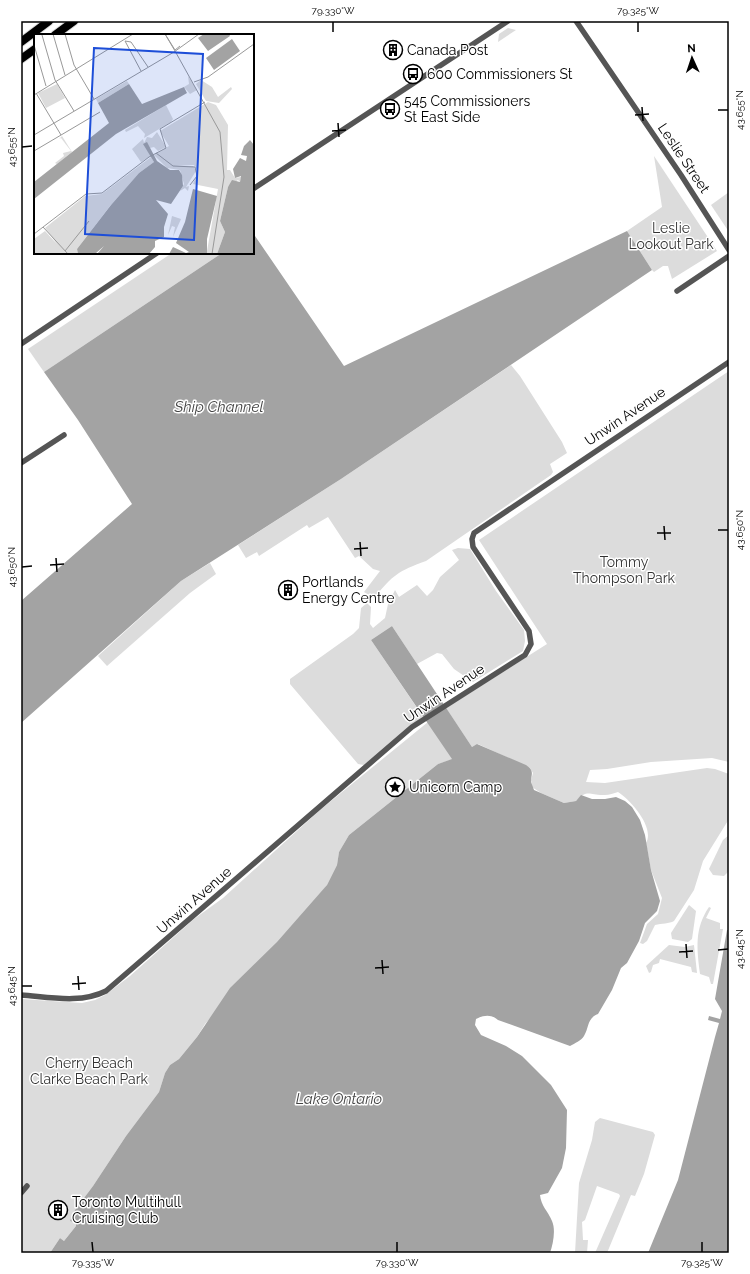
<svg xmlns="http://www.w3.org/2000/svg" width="750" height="1274" font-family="Raleway,sans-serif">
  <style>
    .green { fill: #dcdcdc }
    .water { fill: #a3a3a3 }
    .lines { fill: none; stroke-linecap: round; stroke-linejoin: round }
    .highway-casing { stroke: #dbdbdb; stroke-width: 10 }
    .minor { stroke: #555; stroke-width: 5.5 }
    .highway { stroke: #000; stroke-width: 8 }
    .ticks { fill: none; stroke: #000; stroke-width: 1.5 }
    .labels { text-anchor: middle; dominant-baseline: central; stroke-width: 3; stroke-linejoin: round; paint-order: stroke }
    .poi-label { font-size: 14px; fill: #000; stroke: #fff; text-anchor: start }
    .street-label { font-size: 14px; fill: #000; stroke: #fff }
    .park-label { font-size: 14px; fill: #333; stroke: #fff }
    .water-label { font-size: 15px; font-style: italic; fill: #444; stroke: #fff }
    .inset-road { fill: none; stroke: #999; stroke-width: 1 }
    .view { fill: #1d4ed8; fill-opacity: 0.15; stroke: #1d4ed8; stroke-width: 2 }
    .inset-edge { fill: none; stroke: #000; stroke-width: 2 }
    .neatline { fill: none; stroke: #000; stroke-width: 1.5 }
    .ticks-label { font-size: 10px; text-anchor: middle; fill: #000 }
  </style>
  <rect width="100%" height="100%" fill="#fff"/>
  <g class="green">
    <path d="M508,28L516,30L498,42L499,34Z"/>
    <path d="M654,156L717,251L672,279L668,266H663L654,272L652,270L627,231L662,207Z"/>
    <path d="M729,192V232L711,205Z"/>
    <path d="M172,253H222L44,372L28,349Z"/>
    <path d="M511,365L520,376L562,442L567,453L550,464L553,472L551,475L426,561C398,571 393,575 374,598L364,592L380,571L373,569L359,556L355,558L328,517L309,528L307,525L259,556L257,552L246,558L238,545L341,479Z"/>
    <path d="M729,371V762L712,758L651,762L607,769L590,770L586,782L605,783L707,768L715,769L729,774V819L703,861L694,890L674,921C669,924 662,923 655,925L647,941L643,944L640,943L647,924L658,914L662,898L651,870L646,843C655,828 631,800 618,792C614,793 609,795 605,795C590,796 588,788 576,801L564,803L541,793L532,787L531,780L533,773L530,768L478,744L472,747L446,708L547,644L479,540Z"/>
    <path d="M458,548L470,549L496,591L524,630L525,641L523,651L473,682L454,669L442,654L437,653L417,664L392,626L371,640L417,708L425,716L364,765L358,764L290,684V679L353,634L359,628L361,608L367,603L371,607L370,624L373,628L385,618L388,604L395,590L399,597L417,585L427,596L433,590L440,577L459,560L452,550Z"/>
    <path d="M210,563L216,574L190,593L107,666L98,656L181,581Z"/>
    <path d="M428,722L453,759L438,764L349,835L339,852L337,865L327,885L317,899L205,1024L197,1037L179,1059L170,1065L165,1073L159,1092L126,1136L93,1186L75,1210L70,1221L76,1223V1226L64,1241L60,1238L50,1253H21V999L82,1003L95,1000L105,995L130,976L194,919L223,898L320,810Z"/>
    <path d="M729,835V871L724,876L713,875L709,869L723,840Z"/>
    <path d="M689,905L696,911L692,939L688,942L672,939L671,933Z"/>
    <path d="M709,907L711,908L706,918L720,923V929H723L713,984H711L709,977L700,974C697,949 694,929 709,907Z"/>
    <path d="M669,945L685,947L694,945L697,973L692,972L691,967L660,959L659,963L653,965L651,972L649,973L646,966Z"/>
    <path d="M600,1118L653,1132L655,1135L644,1174L635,1196L631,1195L607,1253H595L620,1196L619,1194L597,1186L585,1220L582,1222L583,1240H588L587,1253H575L579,1183L592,1140L595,1122Z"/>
  </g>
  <g class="water">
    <path d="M627,231L652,270L341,479L181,581L21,723V601L132,504L78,420L44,372L222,253H253V233L344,366Z"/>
    <path d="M392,626L472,747L477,744L526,765C535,771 531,774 531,782L534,790L564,803L576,801L581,795L592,799H605L616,797L625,801L632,807L640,820L645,835L651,870L660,901L657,911L645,923L639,941L627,963L621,968L612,990L598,1014C587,1018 589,1028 584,1036C581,1041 575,1043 570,1046L498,1020C491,1014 484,1015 476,1019L475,1025L481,1035L506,1046L522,1056L551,1085L567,1110L566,1148L562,1168L548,1193L540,1195C541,1206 548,1211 552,1221C556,1230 553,1244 550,1253H50L60,1238L64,1241L76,1226V1223L70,1221L75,1210L93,1186L126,1136L159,1092L165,1073L170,1065L179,1059L197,1037L230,988L277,942L327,885L337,865L339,852L349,835L438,764L452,759L371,640Z"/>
    <path d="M727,930H729V1253H648L678,1180L715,1037L719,1023L708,1020L709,1016L720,1019L722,1011L715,999Z"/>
  </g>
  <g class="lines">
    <defs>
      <g id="highway">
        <path d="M55,35L74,21"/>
        <path d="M21,42L49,21"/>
        <path d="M21,59L35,49"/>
      </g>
    </defs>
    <use href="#highway" class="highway-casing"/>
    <g class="minor">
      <path d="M576,21L681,175L729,250"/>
      <path d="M253,189L508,21"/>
      <path d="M677,291L729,256"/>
      <path d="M21,344L157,253"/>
      <path d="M21,463L64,435"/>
      <path d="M21,995C49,997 80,1004 106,991L412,727L525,655L531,644L529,631L473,547L472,539L474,533L729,362"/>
      <path d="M21,1193L27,1186"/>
    </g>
    <use href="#highway" class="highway"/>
  </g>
  <path class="ticks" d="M333,22V32M638,22V32M642,107L643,121M718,110H728M635,115L649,114M338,123L339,137M332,131L346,130M22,147L32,146M664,526L665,540M718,530H728M657,533H671M360,542L361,556M354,549L368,548M56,558L57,572M50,565L64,564M22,567L32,566M686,944L687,958M718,950L728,949M679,952L693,951M382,960L383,974M375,968L389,967M78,976L79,990M72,984L86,983M22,986H32M92,1242L93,1252M397,1242V1252M702,1242V1252"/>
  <defs>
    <symbol id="building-ring" viewBox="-11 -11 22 22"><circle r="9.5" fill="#fff" stroke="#000" stroke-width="1.5"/><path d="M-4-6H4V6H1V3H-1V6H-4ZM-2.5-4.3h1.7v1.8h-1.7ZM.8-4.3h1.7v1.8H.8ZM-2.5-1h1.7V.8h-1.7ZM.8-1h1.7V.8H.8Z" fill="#000"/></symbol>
    <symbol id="bus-ring" viewBox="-11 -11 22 22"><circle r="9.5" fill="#fff" stroke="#000" stroke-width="1.5"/><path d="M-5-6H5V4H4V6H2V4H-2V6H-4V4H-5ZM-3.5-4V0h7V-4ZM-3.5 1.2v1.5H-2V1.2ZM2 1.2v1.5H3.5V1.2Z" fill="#000"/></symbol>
    <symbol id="sight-ring" viewBox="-11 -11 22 22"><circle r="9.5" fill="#fff" stroke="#000" stroke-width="1.5"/><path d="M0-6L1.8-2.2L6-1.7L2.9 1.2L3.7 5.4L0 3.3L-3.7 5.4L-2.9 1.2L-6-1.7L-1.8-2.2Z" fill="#000"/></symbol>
  </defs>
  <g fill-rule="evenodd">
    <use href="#building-ring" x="382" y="39" width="22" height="22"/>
    <use href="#bus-ring" x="402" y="63" width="22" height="22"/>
    <use href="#bus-ring" x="379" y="98" width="22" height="22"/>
    <use href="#building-ring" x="277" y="579" width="22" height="22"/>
    <use href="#sight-ring" x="384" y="776" width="22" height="22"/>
    <use href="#building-ring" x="47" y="1199" width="22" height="22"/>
  </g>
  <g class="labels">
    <g class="poi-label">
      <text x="407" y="50">Canada Post</text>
      <text x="427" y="74">600 Commissioners St</text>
      <text x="404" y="101">545 Commissioners<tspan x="404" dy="16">St East Side</tspan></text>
      <text x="302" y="582">Portlands<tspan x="302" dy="16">Energy Centre</tspan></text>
      <text x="409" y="787">Unicorn Camp</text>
      <text x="72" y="1202">Toronto Multihull<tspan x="72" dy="16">Cruising Club</tspan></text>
    </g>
    <g class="street-label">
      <text transform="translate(684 158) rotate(56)">Leslie Street</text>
      <text transform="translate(625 416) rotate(-34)">Unwin Avenue</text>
      <text transform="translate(444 693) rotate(-34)">Unwin Avenue</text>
      <text transform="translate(194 900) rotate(-41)">Unwin Avenue</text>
    </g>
    <g class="park-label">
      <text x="671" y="228">Leslie<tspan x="671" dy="16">Lookout Park</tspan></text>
      <text x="624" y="562">Tommy<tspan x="624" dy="16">Thompson Park</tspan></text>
      <text x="89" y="1063">Cherry Beach<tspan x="89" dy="16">Clarke Beach Park</tspan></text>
    </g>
    <g class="water-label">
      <text x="219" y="407">Ship Channel</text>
      <text x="339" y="1099">Lake Ontario</text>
    </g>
  </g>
  <g transform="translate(34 34)">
    <rect width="220" height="220" fill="#fff"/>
    <path d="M154,42L163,56L156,60L150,53L155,50ZM167,46L178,53L184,63L197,53L198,55L185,69L172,67L162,50ZM93,47L95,50L64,69L62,65ZM23,50L31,64L12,74L4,59ZM174,68L182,71L194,91L193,136H196L201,144L207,143L206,148L204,146L194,153L186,187L191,198L183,220H173V217L184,155L159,150L164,137L160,131H140L159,132L162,137L152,153L155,152L154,157L151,154L146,157L150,150L146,136L133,134L120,121L135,112L126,97ZM132,71L139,85L137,88L110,104L111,100L104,92L92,98L91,96ZM123,98L132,113L124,117L120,113L116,114L113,109L110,111L117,122L107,128L98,115L109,105L110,109L113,103L118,104ZM28,102L38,118L23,130L21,129L30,122L29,119L37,117L27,104L25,105ZM117,123L120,128L105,139L76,172L43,215L44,220H0V205L11,197L23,210L11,194L51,162L68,160ZM138,182L147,185L139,203L141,193L138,192L134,201Z" fill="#dcdcdc"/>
    <path d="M170,0H195L196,2L174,17L164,4ZM198,5L206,17L180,36L172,24ZM95,50L108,70L150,53L153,59L82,100L0,165V148L75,89L64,69ZM216,106L220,111V220H183L191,198L186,187L194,153L198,146L206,148L207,142L201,144L199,135L206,124L212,127L213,122L207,121L210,112ZM113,108L123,127L136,136H145L148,141L149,152L137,170L122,166L134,180L130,193V203L121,207V213L115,220H63L70,212L61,220H44L43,215L77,171L105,139L120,128L109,110ZM159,155L183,162L173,205V220H135L139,213L152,219L155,218L142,209L151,188Z" fill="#a3a3a3"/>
    <path class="inset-road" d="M19,0L31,41M31,0L40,31L60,65M131,0L141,17M131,0L141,16L146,12M8,1L21,46L40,77M0,11L12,52M141,17L186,98L190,143L178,220M107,37L91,7L97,8L114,33M160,48L174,43L220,10M2,59L27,101M0,61L99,0M0,101L140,18L165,0M0,117L66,78M122,119L139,132L161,133L163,142L156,151M9,193L34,220M0,200L52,160L68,159L115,123L132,114L126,95L171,68M31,217L55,187"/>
    <path class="view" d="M60,14L169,20L160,206L51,200Z"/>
    <rect width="220" height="220" class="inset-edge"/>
  </g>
  <rect width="750" height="1274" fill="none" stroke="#ffffff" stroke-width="44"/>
  <g transform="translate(692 58) rotate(357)" stroke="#ffffff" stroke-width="3" paint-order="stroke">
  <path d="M0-3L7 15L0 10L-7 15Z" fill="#000000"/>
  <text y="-6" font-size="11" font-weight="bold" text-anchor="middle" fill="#000000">N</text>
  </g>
  <rect x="22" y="22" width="706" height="1230" class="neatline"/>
  <g class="ticks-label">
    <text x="333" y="14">79.330°W</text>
    <text x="638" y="14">79.325°W</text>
    <text transform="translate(739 110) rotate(-90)" y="4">43.655°N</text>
    <text transform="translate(11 147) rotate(-90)" y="4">43.655°N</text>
    <text transform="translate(739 530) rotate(-90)" y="4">43.650°N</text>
    <text transform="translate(11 567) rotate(-90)" y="4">43.650°N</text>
    <text transform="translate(739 949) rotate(-90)" y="4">43.645°N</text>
    <text transform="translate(11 986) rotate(-90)" y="4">43.645°N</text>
    <text x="93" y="1266">79.335°W</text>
    <text x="397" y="1266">79.330°W</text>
    <text x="702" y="1266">79.325°W</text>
  </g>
</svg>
